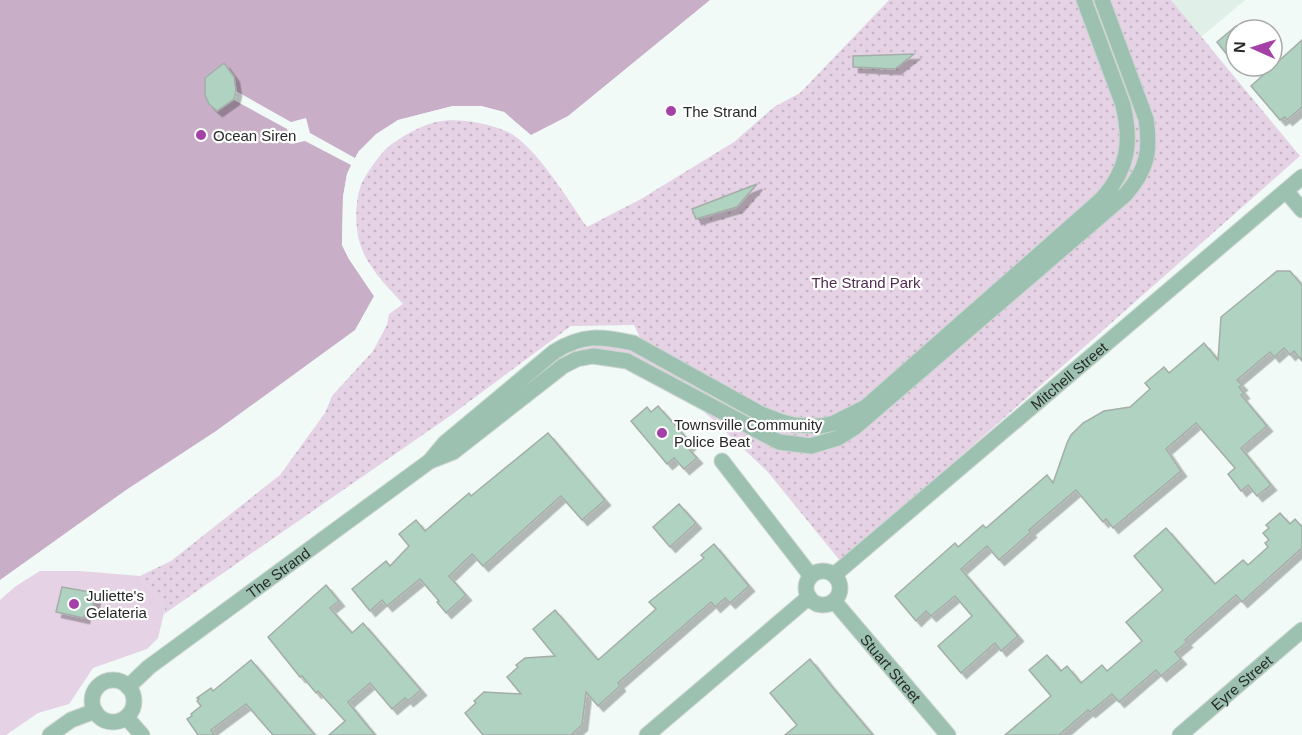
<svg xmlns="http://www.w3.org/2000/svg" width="1302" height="735" font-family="Helvetica,sans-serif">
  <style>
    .built { fill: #e0f0e8 }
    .green { fill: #e5d2e4 }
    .park { fill: url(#park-dots) }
    .water { fill: #c8afc7 }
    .pier { fill: #f1faf6 }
    .building { fill: #afd2c1; stroke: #a5ada9; stroke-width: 1.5; filter: url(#shadow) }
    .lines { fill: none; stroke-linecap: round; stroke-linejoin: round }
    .street-casing { stroke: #cdd5d1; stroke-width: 17 }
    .street { stroke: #9cc1b0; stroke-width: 15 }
    .poi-dot { fill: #a440a6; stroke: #fff; stroke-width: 2 }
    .labels { text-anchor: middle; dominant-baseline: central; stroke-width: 4.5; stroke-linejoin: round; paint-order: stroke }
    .poi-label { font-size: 15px; fill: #272a29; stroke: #fff; text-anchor: start }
    .park-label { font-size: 15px; fill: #502d50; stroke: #fff }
    .street-label { font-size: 15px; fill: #272a29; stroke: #fff }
  </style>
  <defs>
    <pattern id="park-dots" width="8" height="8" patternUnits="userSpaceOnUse" patternTransform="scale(1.5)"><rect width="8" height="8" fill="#e5d2e4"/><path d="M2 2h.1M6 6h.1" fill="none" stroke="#c4b4c4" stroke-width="1.8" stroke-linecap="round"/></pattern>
    <filter id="shadow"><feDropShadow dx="5.5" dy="5.5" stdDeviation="0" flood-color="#0004"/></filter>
  </defs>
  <rect width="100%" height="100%" fill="#f1faf6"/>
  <path class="built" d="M1171,0H1245L1201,37Z"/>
  <g class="green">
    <path d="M601,345L630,351L768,425L615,352L601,349L580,351L579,349Z"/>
    <path d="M40,571H80L140,576L165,608L158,638L147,649L93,668L69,704L38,713L6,735H0V600L16,586Z"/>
  </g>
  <path class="park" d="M889,0H1171L1300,156L841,562L767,471L660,370L649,356L634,325L571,326L450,416L164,614L165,608L140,576L171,561L280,475L325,413L332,396L373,351L387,325L389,314L403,304C386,285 365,265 359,240C355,224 355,201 361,185C364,177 378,157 384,151C394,140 422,125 436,122C457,117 488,123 508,132C536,146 568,200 587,227L641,199L734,142L774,107L800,93Z"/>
  <path class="water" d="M0,0H710L568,116L531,135L504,112L481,106H453L398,120L359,151L347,174L343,197L342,245L349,259L374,296L355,330L216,431L126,490L0,580Z"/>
  <path class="pier" d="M224,63L234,77L236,91L291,122L306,118L310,133L355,158L359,151L376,134L398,120L453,106H481L504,112L533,138H530L503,115L480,109H454L399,122L378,137L362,153L349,175L346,198L345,245L351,258L376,295V299L349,259L342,245L343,197L347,174L351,165L305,141L291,144L287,129L234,100L217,111L209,104L205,95V78Z"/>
  <g class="building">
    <path d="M1236,26V66L1217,42Z"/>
    <path d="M1302,40V107L1287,120L1285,117L1280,120L1251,86Z"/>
    <path d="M914,54L895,69L853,67V56Z"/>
    <path d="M224,63L234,77L236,91L234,99L217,111L209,104L205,95V78Z"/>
    <path d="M757,184L737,207L696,219L692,209Z"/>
    <path d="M1277,271H1290L1302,285V361L1294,351L1290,355L1284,348L1274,357L1270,352L1237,380L1242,385L1239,387L1244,393L1241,395L1267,426L1241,448L1271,485L1257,496L1248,485L1241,491L1228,474L1235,468L1196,423L1166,449L1181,471L1113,528L1106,519L1103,522L1076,490L1029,530L1031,532L999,560L987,546L961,569L1018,636L1001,651L995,643L961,673L938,646L972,616L955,596L931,616L926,611L916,621L895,596L955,543L958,547L983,525L986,528L1047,475L1053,483L1067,443L1071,435L1083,423L1104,411L1130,407L1150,389L1145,383L1164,367L1169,373L1204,343L1218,360L1221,317Z"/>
    <path d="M658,406L691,443L687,447L697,458L684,469L674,458L667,464L631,421L647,407L651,412Z"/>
    <path d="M548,433L605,500L582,520L561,496L483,566L472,554L449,576L466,595L446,613L437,602L439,601L420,579L387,606L382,600L370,611L352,589L386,561L390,566L409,546L399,534L416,520L425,531L469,493L471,496Z"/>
    <path d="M679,504L696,523L670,547L653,527Z"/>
    <path d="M1280,513L1290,524L1295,519L1302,527V548L1242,602L1236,595L1185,640L1187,642L1175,652L1181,659L1161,676L1156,670L1119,702L1112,694L1090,712L1088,710L1059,735H1005L1051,696L1029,670L1047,655L1061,671L1067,666L1081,683L1102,665L1107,671L1142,641L1126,622L1163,590L1134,556L1166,528L1215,584L1243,560L1248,565L1268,547L1265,543L1269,540L1263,533L1269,528L1266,525Z"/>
    <path d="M714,544L749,586L730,603L725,598L715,607L711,602L618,683L620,686L598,706L586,692L582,725L571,735H483L465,713L476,703L474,701L484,692L521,694L507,677L518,667L516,665L525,658L555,656L533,629L555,610L598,660L656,609L649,602L704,558L701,555Z"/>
    <path d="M326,585L339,601L330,608L352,633L363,623L421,690L408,701L405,698L392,709L370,683L348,702L375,735H329L345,721L318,691L316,693L302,676L300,677L268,637Z"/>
    <path d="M62,587L96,593L92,610L89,609L88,614L85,613L84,618L56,612Z"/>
    <path d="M810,659L829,683L873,735H785L797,725L770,693Z"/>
    <path d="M251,660L315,735H273L246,704L211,730L214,735H198L187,719L192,716L191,714L201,706L197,701L199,699L197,698L211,688L213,691Z"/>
  </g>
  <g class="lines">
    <defs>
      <g id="street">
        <path d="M1084,0L1123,105C1132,143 1128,169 1102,199L866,407L834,423L821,426L794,425L782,422L761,414L633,343C601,336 582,334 554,352L445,443L430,461L453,452L563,366L577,359L593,356L627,361L779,442L811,446L838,438L854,428L1126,194C1147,169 1151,152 1146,119L1102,0"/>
        <path d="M1286,191L1302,210"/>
        <path d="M722,461L811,576"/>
        <circle cx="823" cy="588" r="17"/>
        <path id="s1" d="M834,575L1302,177"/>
        <path id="s2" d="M834,601L948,735"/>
        <circle cx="113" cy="701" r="21"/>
        <path id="s3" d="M128,687L149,667L430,461"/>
        <path d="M127,718L142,735"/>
        <path d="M50,735L71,720L95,711"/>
        <path d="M647,735L809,597"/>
        <path id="s4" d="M1180,735L1302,630"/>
      </g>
    </defs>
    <use href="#street" class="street-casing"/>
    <use href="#street" class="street"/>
  </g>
  <g class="poi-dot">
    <circle cx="671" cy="111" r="6"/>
    <circle cx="201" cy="135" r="6"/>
    <circle cx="662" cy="433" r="6"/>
    <circle cx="74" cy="604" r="6"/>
  </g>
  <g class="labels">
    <g class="poi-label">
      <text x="683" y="111">The Strand</text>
      <text x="213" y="135">Ocean Siren</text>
      <text x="674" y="424">Townsville Community<tspan x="674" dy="17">Police Beat</tspan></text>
      <text x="86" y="595">Juliette's<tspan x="86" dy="17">Gelateria</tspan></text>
    </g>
    <g class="park-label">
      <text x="866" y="282">The Strand Park</text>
    </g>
    <g class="street-label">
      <text stroke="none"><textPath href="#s1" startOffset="308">Mitchell Street</textPath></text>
      <text stroke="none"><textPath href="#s3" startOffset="189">The Strand</textPath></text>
      <text stroke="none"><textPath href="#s2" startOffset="88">Stuart Street</textPath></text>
      <text stroke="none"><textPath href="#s4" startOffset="81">Eyre Street</textPath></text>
    </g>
  </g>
  <g transform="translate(1254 48) rotate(273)"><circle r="28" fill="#ffffff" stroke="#a9aaa9" stroke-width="1.5"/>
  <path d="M0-4.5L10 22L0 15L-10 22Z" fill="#a440a6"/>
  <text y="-9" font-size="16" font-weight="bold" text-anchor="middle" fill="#272a29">N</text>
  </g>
</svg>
